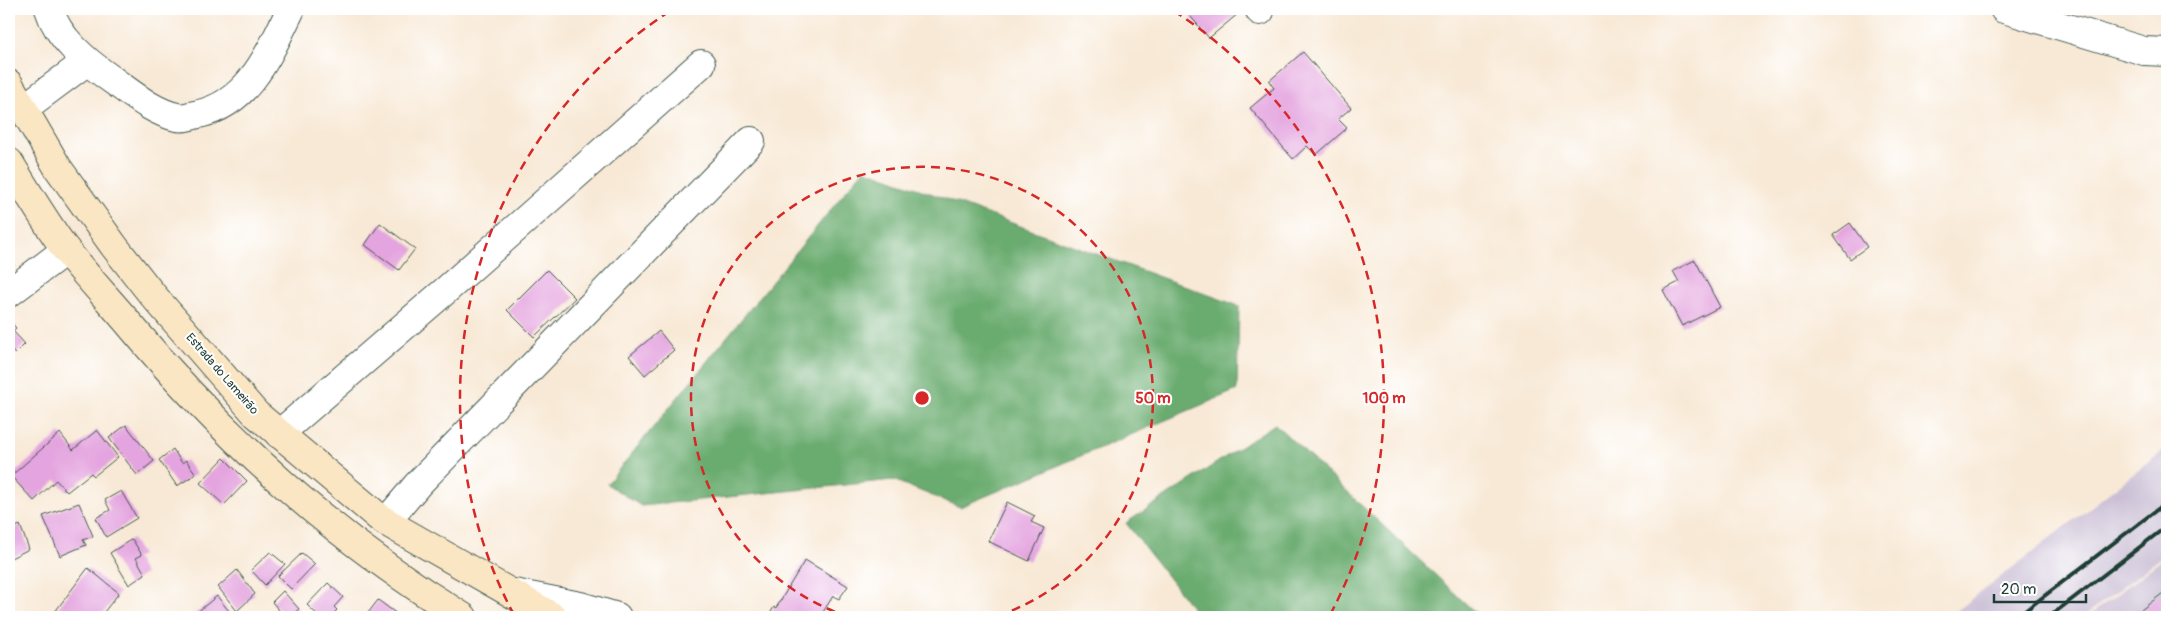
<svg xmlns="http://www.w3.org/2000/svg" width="2176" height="626" font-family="Pangolin,sans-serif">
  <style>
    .industrial { fill: #cbbfd5 }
    .forest { fill: #6bac6f; stroke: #457452 }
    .building { fill: #e4a4df }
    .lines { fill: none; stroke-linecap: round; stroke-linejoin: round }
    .minor-casing { stroke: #40574c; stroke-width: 30 }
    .secondary-casing { stroke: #40574c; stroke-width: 30 }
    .minor { stroke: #fff; stroke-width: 28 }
    .secondary { stroke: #fbe6c4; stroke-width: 28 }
    .rail { stroke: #1f3d34; stroke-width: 4 }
    .ring { fill: none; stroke: #d62828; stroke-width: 2.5; stroke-dasharray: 9 6 }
    .labels { text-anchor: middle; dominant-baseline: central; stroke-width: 4; stroke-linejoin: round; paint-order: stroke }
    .street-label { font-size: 12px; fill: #1f3d34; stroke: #fff }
    .centre { fill: #d62828; stroke: #fff; stroke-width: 2.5 }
    .ring-label { font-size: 15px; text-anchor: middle; font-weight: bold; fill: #d62828; stroke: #fff; stroke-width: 4; stroke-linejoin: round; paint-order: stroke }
  </style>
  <rect width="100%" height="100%" fill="#fff"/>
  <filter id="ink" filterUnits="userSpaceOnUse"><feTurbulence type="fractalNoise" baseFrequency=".02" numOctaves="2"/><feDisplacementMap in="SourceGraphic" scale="10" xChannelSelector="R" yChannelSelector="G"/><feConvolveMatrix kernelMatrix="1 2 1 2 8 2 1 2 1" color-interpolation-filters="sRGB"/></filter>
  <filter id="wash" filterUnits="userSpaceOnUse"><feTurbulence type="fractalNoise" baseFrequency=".0096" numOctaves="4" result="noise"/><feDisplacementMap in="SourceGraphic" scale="20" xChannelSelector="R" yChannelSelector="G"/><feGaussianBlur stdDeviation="1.12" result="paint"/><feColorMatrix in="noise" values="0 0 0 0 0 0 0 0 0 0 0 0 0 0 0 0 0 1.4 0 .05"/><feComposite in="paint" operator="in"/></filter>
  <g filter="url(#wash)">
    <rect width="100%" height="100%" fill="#f8e9d6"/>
    <g class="industrial">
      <path d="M2167,448V553L2083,617H1949Z"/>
      <path d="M2167,556V617H2087Z"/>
    </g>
    <g class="forest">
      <path d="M864,169L1239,306L1237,390L960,507L893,480L641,506L607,484Z"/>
      <path d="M1275,424L1480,617H1199L1126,523Z"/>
    </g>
    <g id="blocks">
      <g class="building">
        <path d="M1184,9H1235L1239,13L1209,38Z"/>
        <path d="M1303,52L1351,108L1338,119L1347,128L1316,155L1307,146L1293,159L1250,108L1274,88L1269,81Z"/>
        <path d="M380,223L415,249L399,270L365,245Z"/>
        <path d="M1850,223L1867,247L1850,259L1833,235Z"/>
        <path d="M1695,260L1720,307L1682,326L1663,290L1679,282L1673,271Z"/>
        <path d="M547,270L575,298L534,337L507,310Z"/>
        <path d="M9,320L16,328L13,331L25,344L15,354L9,348Z"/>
        <path d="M659,331L674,350L645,375L629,356Z"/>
        <path d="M126,425L154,461L137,475L109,438Z"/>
        <path d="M97,430L118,457L94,476L91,473L67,492L56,480L34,501L11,476L60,433L73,450Z"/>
        <path d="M173,449L182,463L186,460L196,474L177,486L159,460Z"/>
        <path d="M224,458L247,481L224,505L200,483Z"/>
        <path d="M121,491L137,518L106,537L96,518L110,510L105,500Z"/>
        <path d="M1007,502L1035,516L1031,522L1044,528L1029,561L988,541Z"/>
        <path d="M79,503L93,536L83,540L86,545L60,556L43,516Z"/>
        <path d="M20,525L29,549L9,559V530Z"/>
        <path d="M132,539L142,555L136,558L145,574L129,585L110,553Z"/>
        <path d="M270,552L285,564L265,585L251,570Z"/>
        <path d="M302,553L315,564L291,589L278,576Z"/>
        <path d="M805,560L848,586L839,599L833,596L820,617H768L774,607L776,608Z"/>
        <path d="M88,568L119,593L100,617H51Z"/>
        <path d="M237,570L255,594L237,611L218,587Z"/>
        <path d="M328,583L343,597L334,607L337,610L330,617H320L307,605Z"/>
        <path d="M2167,590V617H2132Z"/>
        <path d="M283,591L299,609L289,617H285L272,602Z"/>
        <path d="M217,596L232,615L229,617H191Z"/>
        <path d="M378,600L401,617H365Z"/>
      </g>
    </g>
  </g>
  <g filter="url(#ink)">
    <use href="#blocks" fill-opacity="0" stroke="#40574c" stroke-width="1"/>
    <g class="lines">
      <defs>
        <g id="minor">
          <path d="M49,9C58,39 87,62 111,79C131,93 153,112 177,117C183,119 192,115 199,114C251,102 270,51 291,9"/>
          <path d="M1260,9V11"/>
          <path d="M2004,9L2144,51L2167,52"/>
          <path d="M23,109L86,62"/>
          <path d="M9,293L66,250"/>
          <path d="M279,434L445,291L701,64"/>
          <path d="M386,522L418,484L751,141"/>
          <path d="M514,593L580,606L617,617"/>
        </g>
        <g id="secondary">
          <path d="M9,84L58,168L114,246L151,293L256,414L381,519L553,617"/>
          <path d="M9,162C27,191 45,222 66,250C86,276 109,300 130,325C227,441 334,538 463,617"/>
        </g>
      </defs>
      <use href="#minor" class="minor-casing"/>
      <use href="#secondary" class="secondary-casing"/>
      <use href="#minor" class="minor"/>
      <use href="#secondary" class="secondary"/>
      <g class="rail">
        <path d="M2017,617L2167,502"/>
        <path d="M2049,617L2167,526"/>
      </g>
    </g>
  </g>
  <g class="ring">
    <path d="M849 617A231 231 0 1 1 995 617"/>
    <path d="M514 615A462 462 0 0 1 670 11M1174 11A462 462 0 0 1 1330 615"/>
  </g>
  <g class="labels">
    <g class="street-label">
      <text transform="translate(222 374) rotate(49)">Estrada do Lameirão</text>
    </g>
  </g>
  <circle cx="922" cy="398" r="8" class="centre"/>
  <g class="ring-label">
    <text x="1153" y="403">50 m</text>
    <text x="1384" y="403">100 m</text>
  </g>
  <rect width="2176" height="626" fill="none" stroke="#fff" stroke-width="30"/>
  <path d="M1994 594v8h92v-8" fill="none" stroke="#1f3d34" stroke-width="2.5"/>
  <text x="2001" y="594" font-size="15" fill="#1f3d34" stroke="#ffffff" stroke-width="4" paint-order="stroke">20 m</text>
</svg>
